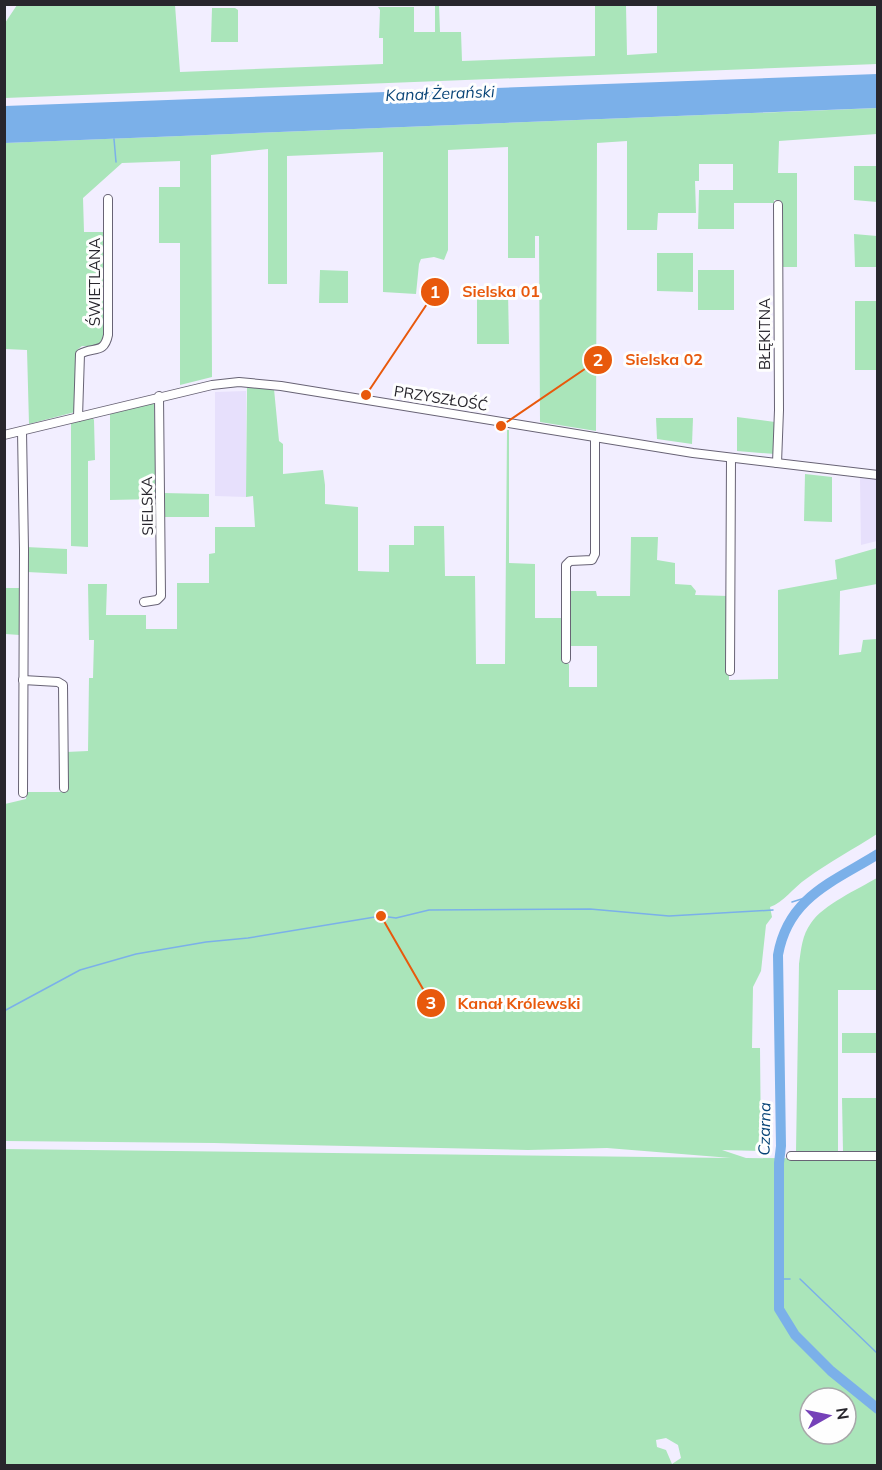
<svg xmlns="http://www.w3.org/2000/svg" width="882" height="1470" font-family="Mulish,sans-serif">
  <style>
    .built { fill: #e7e0fc }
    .green { fill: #aae5ba; fill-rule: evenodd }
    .water { fill: #7bb0e9 }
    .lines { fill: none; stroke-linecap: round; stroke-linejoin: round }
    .stream { stroke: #7bb0e9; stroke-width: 1.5 }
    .river { stroke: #7bb0e9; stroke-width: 10 }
    .minor-casing { stroke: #686375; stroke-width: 10 }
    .minor { stroke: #fff; stroke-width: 8 }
    .labels { text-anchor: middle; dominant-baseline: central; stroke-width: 6; stroke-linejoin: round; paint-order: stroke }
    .street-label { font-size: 15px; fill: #28262d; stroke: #fefefe }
    .water-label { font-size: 16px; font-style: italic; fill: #084477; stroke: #fefefe }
    .leader { fill: none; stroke: #e8590c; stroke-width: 2 }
    .callout-dot { fill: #e8590c; stroke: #fefefe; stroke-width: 2 }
    .mark-label { font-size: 18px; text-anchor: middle; font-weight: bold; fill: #fff }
    .callout-label { font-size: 16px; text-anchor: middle; font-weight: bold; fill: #e8590c; stroke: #fefefe; stroke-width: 6; stroke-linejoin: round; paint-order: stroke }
  </style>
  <rect width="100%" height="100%" fill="#f2eeff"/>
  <g class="built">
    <path d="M246,391V497L215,496V392Z"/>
    <path d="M860,478L878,479L877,541L861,545Z"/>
  </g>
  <g class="green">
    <path d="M17,5H175L180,72L383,64V38H379L380,10L378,7H414V32H435V5H439L440,32H461L462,61L595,56V5H626L627,55L657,53V5H877V64L5,98V23Z"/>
    <path d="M212,8H235L238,10V42H211Z"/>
    <path d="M878,108L877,134L779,141L778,173H797V267H781L780,200H774V203H734V229H698L699,190H733V164H699V181H695L696,213H658L657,230H627V141L597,143L596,431L540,422L539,236H535V258H508V147L448,150V250L444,260L434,257L421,259L419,264L416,294L383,292V152L287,156V284H268V149L211,155L212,377L180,385V243H159V187H180V161L122,163L83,198L84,232H105V341L95,347L82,346L77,350L75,412L29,424L27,350L5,349L4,143Z"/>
    <path d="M854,166H877V202L854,200Z"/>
    <path d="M854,234L877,236V267H855Z"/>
    <path d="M657,253H693V292L657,291Z"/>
    <path d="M320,270L348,271V303H319Z"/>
    <rect x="698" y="270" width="36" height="40"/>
    <path d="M508,291L509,344H477V292Z"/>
    <rect x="855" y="301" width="22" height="69"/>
    <path d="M247,387L274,389L279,441L283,444V474L323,470L325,485V504L358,507V571L389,572V545H414V526H444L445,576H475L476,664H505L507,430H509V563L535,564V618H563V660L569,664V687H597V646H569V591H596L597,596H630L631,537H658L657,560L675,563V584L691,585L696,591L695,595L728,596L729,680L778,679V590L837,579L835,560L877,548V584L840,591L839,655L861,652L863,640L877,639V834C854,849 829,862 806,879C794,887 783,903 770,907L772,917L766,925L761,971L753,987L752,1048H760L761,1151L722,1150L746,1158L877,1159V1465H5L4,1149L731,1158L607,1148L528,1150L214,1143L5,1141V804L26,799L27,792H66V752L88,751L89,678H93L94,640H89L88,584H107L106,615H146V629H177V583H209V554L215,553V527H255L253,496L246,497ZM810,1398H846V1434H810ZM666,1438L678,1445L681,1458L672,1464L666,1450L657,1447L656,1440Z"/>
    <path d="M154,402L157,499L110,500V413Z"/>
    <path d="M92,417L94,420L95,460L88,461V547L71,546V423Z"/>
    <path d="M737,417L775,422V454L737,451Z"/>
    <path d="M656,418H693L692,444L657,439Z"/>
    <path d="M805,474L832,477V522L804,521Z"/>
    <path d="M163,493L209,494V517H163Z"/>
    <path d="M26,547L67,549V574L27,572Z"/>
    <path d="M5,588H19L20,635L5,634Z"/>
    <path d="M877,878V990H838V1152H796L799,964C801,950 802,935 811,923C823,905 858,889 877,878Z"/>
    <rect x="842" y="1033" width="35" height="20"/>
    <path d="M842,1098H877V1152H843Z"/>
  </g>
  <path class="water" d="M877,74V108L5,143V106Z"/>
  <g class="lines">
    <g class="stream">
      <path d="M114,139L116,162"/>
      <path d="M792,902L811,896"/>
      <path d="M4,1011L80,970L136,954L206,942L248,938L381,916L396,918L429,910L590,909L669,916L773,910"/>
      <path d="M779,1279H790"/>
      <path d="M800,1279L878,1354"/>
    </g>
    <path class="river" d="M878,854C833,882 788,897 778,955L781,1146L779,1163V1309L795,1335L831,1371L878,1409"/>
    <defs>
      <g id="minor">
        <path d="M78,417L80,354C93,346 104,355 108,335V199"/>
        <path d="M22,431L24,550L23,793"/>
        <path d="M4,435L212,385L239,382L281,386L693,453L878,475"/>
        <path d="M777,463L779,410L778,205"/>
        <path d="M144,602L157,600L161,596L159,396"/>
        <path d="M566,659V565L570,561L592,560L595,554V437"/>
        <path d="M730,671L731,458"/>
        <path d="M23,680L58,682L63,685L64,788"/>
        <path d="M791,1156H878"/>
      </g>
    </defs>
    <use href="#minor" class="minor-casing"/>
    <use href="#minor" class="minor"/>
  </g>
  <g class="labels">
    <g class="street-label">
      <text transform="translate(94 282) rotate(-90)">ŚWIETLANA</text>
      <text transform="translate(764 334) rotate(-90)">BŁĘKITNA</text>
      <text transform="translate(441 398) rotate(9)">PRZYSZŁOŚĆ</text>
      <text transform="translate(147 506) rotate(-91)">SIELSKA</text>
    </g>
    <g class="water-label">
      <text transform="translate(440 93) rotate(-2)">Kanał Żerański</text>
      <text transform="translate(764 1129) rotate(-89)">Czarna</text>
    </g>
  </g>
  <path class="leader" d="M366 395L435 292M501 426L598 360M381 916L431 1003"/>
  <g class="callout-dot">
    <circle cx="366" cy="395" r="6"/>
    <circle cx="501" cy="426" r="6"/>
    <circle cx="381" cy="916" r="6"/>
    <circle cx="435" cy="292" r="15"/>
    <circle cx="598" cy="360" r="15"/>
    <circle cx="431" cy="1003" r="15"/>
  </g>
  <g class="mark-label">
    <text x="435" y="298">1</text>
    <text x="598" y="366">2</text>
    <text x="431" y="1009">3</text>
  </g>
  <g class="callout-label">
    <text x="501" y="297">Sielska 01</text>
    <text x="664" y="365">Sielska 02</text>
    <text x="519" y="1009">Kanał Królewski</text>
  </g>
  <rect width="882" height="1470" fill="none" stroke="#28262d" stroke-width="12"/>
  <g transform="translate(828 1416) rotate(81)"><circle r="28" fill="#fefefe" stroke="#a8a8aa" stroke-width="1.5"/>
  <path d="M0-4.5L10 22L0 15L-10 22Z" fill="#7541b8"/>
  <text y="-9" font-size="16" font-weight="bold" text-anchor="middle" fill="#28262d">N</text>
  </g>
</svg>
